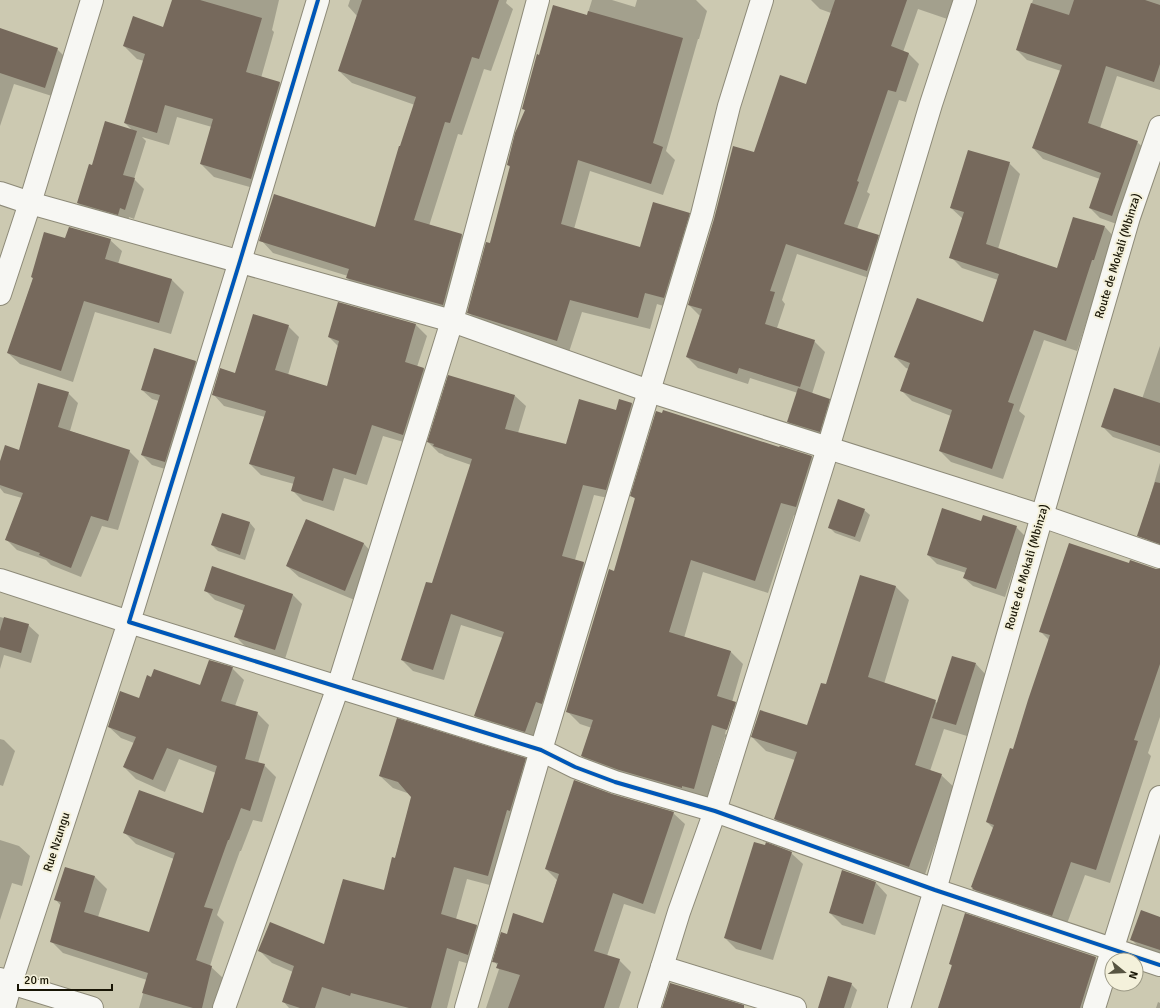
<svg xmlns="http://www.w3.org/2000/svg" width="1160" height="1008" font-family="Signika,sans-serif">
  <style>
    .shadow { fill: #0003; fill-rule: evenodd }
    .building { fill: #76695c }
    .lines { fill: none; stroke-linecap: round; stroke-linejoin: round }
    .minor-casing { stroke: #8d8a78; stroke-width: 24 }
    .tertiary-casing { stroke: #8d8a78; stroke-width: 24 }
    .minor { stroke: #f7f7f3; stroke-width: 22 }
    .tertiary { stroke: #f7f7f3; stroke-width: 22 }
    .cycleway-casing { stroke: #f4f1db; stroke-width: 6 }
    .cycleway { stroke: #0057b8; stroke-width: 4 }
    .labels { text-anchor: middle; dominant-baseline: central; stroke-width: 4; stroke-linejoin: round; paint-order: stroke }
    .street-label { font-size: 12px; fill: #181505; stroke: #f4f1db }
  </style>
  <rect width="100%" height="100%" fill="#ccc9b1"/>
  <g class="shadow">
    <path d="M173,0H279L272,30L274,32L261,78L280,83L292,96L264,191L214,177L201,164L212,127L177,117L169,145L142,137L146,141L134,179L144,189L134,219L129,217L128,224L87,212L78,203L93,166L132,130L125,123L144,61L137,59L124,46L164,28Z"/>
    <path d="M350,0H507L506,3L513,9L491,71L484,69L462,135L458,134L429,226L462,235L474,248L456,317L360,291L347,278L348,276L273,253L261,240L376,228L415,105L352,83L339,71L357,16L348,6Z"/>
    <path d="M592,0H612L635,7L637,0H696L707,11L699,39H698L666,151L675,160L663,195L590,171L574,229L640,248L689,214L701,226L676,310L657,304L650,329L582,312L569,352L480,324L468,312L490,244L511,168L508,165L526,111L523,108L540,56L587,16Z"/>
    <path d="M811,0H970L959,23L918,9L903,52L908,53L919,64L906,102L899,100L867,192L870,194L857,229L878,236L889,247L878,281L797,254L782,300L785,304L777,328L814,341L825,352L812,394L829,400L841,411L831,443L800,433L788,422L798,393L750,378L748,384L698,368L687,357L700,316L689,305L755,153L806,86L831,13L820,9Z"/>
    <path d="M1033,0H1160V90L1117,76L1100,128L1137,142L1148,152L1122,226L1100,218L1090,208L1100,179L1043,159L1033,148L1061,71L1027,60L1017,50Z"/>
    <path d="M0,29L57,49L67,59L55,97L14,84L0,126Z"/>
    <path d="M1009,163L1020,174L998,249L1058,269L1105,227L1115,238L1103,270L1077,351L1044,340L1019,411L1025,416L1003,479L951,462L940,451L951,416L912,401L901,390L909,369L906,368L895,357L983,324L998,280L962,268L951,257L963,219L951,208Z"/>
    <path d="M66,240H110L122,251L118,264L172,280L184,292L171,334L95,312L73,382L20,364L8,353L33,279L32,277Z"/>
    <path d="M339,303L416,325L427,336L417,367L424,369L435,380L414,445L383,436L367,485L344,478L334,511L303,501L292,490L294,484L261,475L250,464L265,417L224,406L213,394L288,326L299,337L288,375L327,388L339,347L329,337Z"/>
    <path d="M1160,346V453L1113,437L1102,426L1142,399Z"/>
    <path d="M196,362L205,371L175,472L152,465L142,455L159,401L152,399L142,390Z"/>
    <path d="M68,393L78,403L70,431L129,451L139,461L118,530L102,526L81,577L51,565L46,560L17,550L7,540L22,498L4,493L0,488V464L20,451Z"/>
    <path d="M515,396L526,406L518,433L566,445L616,411L620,400L632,404L643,415L617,500L594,495L575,560L584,563L595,574L536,742L486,726L475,716L503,638L461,625L444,680L413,671L402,660L432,585L471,465L445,456L442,454L439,453L428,442Z"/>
    <path d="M780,447L812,457L825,470L809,520L794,515L768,593L703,572L684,638L730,651L743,664L732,702L735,703L748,716L740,742L725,737L706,802L595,768L582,756L592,728L580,724L567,711L615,572L636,500L632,496L780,448ZM732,709H735L727,735L725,734Z"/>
    <path d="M1160,463V545L1151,543L1140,532Z"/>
    <path d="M864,510L870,515L860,542L835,533L829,527Z"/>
    <path d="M222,514L250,523L255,529L245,560L218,551L212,545Z"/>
    <path d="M306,520L364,544L375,556L357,601L299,577L287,566Z"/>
    <path d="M982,522L1016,527L1025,536L1005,597L973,586L964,578L966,573L937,564L928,555Z"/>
    <path d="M861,576L896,587L909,600L884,684L935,701L938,704L976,664L987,676L967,736L944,729L930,771L941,775L955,788L923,880L788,832L775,819L795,760L766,751L752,737L808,727L827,686Z"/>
    <path d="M205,590L292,594L302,604L285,659L246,647L236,637L244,611L215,600Z"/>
    <path d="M1160,593V717L1148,753L1151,756L1110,883L1085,875L1065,929L987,903L974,889L993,828L987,822L1014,750L1049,640L1040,631Z"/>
    <path d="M0,617L28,625L39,635L31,663L4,655L0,669Z"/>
    <path d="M232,668L244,680L235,706L257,713L269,725L258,763L264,765L276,777L262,822L253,820L241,851H240L217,915L224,922L210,966L223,978L216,1008H139L147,980L63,953L51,941L61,906L56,900L65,868L95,877L107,889L98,917L150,933L174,859L136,844L124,832L203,815L216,773L179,759L165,792L136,779L124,767L134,743L121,738L109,727L140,699L201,687Z"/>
    <path d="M0,739L4,740L15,751L3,786L0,785Z"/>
    <path d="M525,759L538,772L501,888L467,879L456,919L477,926L489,938L481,967L459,961L447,1008H289L283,1001L293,972L272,963L259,950L324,945L384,891L395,859L412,796L410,794L393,788L380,776Z"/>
    <path d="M611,795L673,813L685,824L655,914L624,904L607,956L619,960L631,972L619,1008H486L499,969L498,966L494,961L507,935L544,924L557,880L546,869Z"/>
    <path d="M0,840L19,846L30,856L22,886L12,883L0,920Z"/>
    <path d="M791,853L803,864L773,960L736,949L725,938Z"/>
    <path d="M876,883L887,895L875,935L842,925L830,913Z"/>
    <path d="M966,914L1096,958L1108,970L1095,1008H939L952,966L950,964Z"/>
    <path d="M1160,917V957L1143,951L1132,940Z"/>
    <path d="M851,984L857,990L851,1008H819Z"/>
    <path d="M1158,1002L1160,1003V1008H1156Z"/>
  </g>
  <g class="building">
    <path d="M172,0H200L262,18L246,72L280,82L251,179L200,164L213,119L165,105L157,133L124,123L145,54L123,46L133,16L163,27Z"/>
    <path d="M362,0H499L479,59L472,57L450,123L445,122L414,220L462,234L443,305L346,278L349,269L259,241L274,194L375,227L399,146H400L416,97L338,71Z"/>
    <path d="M835,0H907L891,46L909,53L896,92L888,90L857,181L859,182L844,224L879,235L867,271L786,244L770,291L775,292L765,324L815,340L800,387L739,368L737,374L686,357L702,309L688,305L714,219L733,146L754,152L780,75L806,84Z"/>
    <path d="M1074,0H1145L1160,5V64L1154,82L1106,66L1088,123L1138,141L1112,216L1089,208L1101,173L1032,148L1062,65L1016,50L1031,3L1069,15Z"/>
    <path d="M553,5L587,15L588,11L683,38L653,143L663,147L651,184L578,160L561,224L640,247L653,202L690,213L664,298L645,293L638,318L570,300L557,341L467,313L486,242L490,243L510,166L507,165L515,133L525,110L522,109L537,54L539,55Z"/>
    <path d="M0,28L58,48L45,88L0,73Z"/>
    <path d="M105,121L137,131L123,175L135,178L125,210L120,208L118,215L77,203L89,164L92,165Z"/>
    <path d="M968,150L1010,162L986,244L1057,268L1073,217L1105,226L1094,260H1092L1066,341L1034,330L1008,402L1014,404L992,469L939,451L952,410L900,391L910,363L894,357L917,298L983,322L999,274L949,258L964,212L950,208Z"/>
    <path d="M69,227L111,239L105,259L172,279L159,323L84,301L61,371L7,353L33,278L31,277L44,232L65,238Z"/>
    <path d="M338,302L416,324L405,362L424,368L403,435L372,425L356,475L333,468L323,501L291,491L295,477L249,464L266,411L212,395L220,368L235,373L253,314L289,325L275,370L327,386L339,341L328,337Z"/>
    <path d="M154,348L196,361L165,462L141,455L160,395L141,390Z"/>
    <path d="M448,375L515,395L505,429L566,444L579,399L616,410L619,399L632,403L606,490L583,485L562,556L584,562L542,704L536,702L525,732L474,716L504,632L451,614L433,670L401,660L426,582L432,583L472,459L433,446L434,444L427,442Z"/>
    <path d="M38,383L69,392L58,427L130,450L108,521L91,516L71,568L39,555L40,553L5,540L23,493L0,485V461L5,445L19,450Z"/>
    <path d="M798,388L830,399L820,432L787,422Z"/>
    <path d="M1114,388L1160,403V446L1101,427Z"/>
    <path d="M663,410L779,447L780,446L812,456L796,507L781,503L755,581L691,560L669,632L731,651L717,696L736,702L727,730L712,725L694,789L682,786V788L619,770L581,756L593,720L566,712L609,569L614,571L635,498L630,496L656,411L662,413Z"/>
    <path d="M1155,482L1160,483V544L1137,536Z"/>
    <path d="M838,499L865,509L855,537L828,528Z"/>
    <path d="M942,508L981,521L983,515L1017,526L996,589L963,578L967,568L927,555Z"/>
    <path d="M222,513L250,522L240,555L211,545Z"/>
    <path d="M306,519L364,543L345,591L286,566Z"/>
    <path d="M1069,543L1129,563L1130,560L1156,569H1160V664L1134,740L1138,741L1096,870L1071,862L1052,916L972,889L973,888L971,887L994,825L986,822L1010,748L1013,749L1028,700L1050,635L1039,632Z"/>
    <path d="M212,566L293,594L275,650L234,637L245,605L204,591Z"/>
    <path d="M860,575L896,586L868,677L936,700L915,765L942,774L909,867L774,819L797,752L751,737L760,710L807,725L821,683L826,684Z"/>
    <path d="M4,617L29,624L21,653L0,647V631Z"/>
    <path d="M952,656L976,663L956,725L932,718Z"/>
    <path d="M209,660L233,667L221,701L258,712L245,759L265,764L250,811L241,808L229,840H228L204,907L213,909L196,960L212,966L202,1008H193L142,993L148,973L50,942L61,902L54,900L65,867L95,876L84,912L149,932L175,853L123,833L139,790L203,813L217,766L167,748L153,780L123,767L136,737L108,727L120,691L139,698L147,675L151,677L154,669L200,685Z"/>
    <path d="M397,718L526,758L510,811L507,810L488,876L454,867L441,914L477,925L468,955L447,948L431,1008H409L351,993L350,996L322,987L315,1008H300L282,1002L294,966L258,951L270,922L324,944L343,879L384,890L392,857L395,858L411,797L398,782L379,776Z"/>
    <path d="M574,780L612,794L674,812L643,904L613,893L594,951L620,959L604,1008H508L520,975L496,968L498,963L492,962L501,932L507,934L513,913L543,923L559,874L545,869Z"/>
    <path d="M754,842L765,845L766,842L792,852L761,950L724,938Z"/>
    <path d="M842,870L876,882L863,924L829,913Z"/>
    <path d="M1141,910L1160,917V950L1130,940Z"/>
    <path d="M965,913L1096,957L1080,1008H938L952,965L949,964Z"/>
    <path d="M828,976L852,983L844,1008H818Z"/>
    <path d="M670,983L744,1005V1008H662Z"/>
  </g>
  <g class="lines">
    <defs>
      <g id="minor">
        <path d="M318,0L240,261L129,622L338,687L541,750L575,767L615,782L715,811L935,890L1160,965"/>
        <path d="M0,193L30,203L452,321L649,391L1042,516L1160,557"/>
        <path d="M0,294L30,203L92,0"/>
        <path d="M0,580L129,622L11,983L92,1008"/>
        <path d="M0,979L11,983L4,1008"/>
        <path d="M224,1008L338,687L452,321L538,0"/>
        <path d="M466,1008L541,750L702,215L729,106L762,0"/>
        <path d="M649,1008L662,967"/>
        <path d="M795,1008L662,967L679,912L715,811L828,448L931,104L965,0"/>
        <path d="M1094,1008L1160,797"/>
      </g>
      <path id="tertiary" d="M899,1008L935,890L1042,516L1129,217L1160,127"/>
    </defs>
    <use href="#minor" class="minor-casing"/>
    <use href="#tertiary" class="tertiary-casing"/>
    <use href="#minor" class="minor"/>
    <use href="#tertiary" class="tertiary"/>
    <defs>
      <path id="cycleway" d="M318,0L240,261L129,622L338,687L541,750L575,767L615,782L715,811L935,890L1160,965"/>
    </defs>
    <use href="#cycleway" class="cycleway-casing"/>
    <use href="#cycleway" class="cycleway"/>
  </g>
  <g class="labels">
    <g class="street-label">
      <text transform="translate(1118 256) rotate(-73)">Route de Mokali (Mbinza)</text>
      <text transform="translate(1027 567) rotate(-74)">Route de Mokali (Mbinza)</text>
      <text transform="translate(57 842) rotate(-72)">Rue Nzungu</text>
    </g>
  </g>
  <g transform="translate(1124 972) rotate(108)"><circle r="19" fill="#f4f1db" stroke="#9c9985"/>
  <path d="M0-3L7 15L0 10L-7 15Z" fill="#575441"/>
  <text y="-6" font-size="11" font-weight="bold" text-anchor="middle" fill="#181505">N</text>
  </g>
  <path d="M18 984v6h94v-6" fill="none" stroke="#181505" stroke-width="2"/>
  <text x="24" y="984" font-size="12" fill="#181505" stroke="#f4f1db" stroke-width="3" paint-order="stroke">20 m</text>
</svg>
